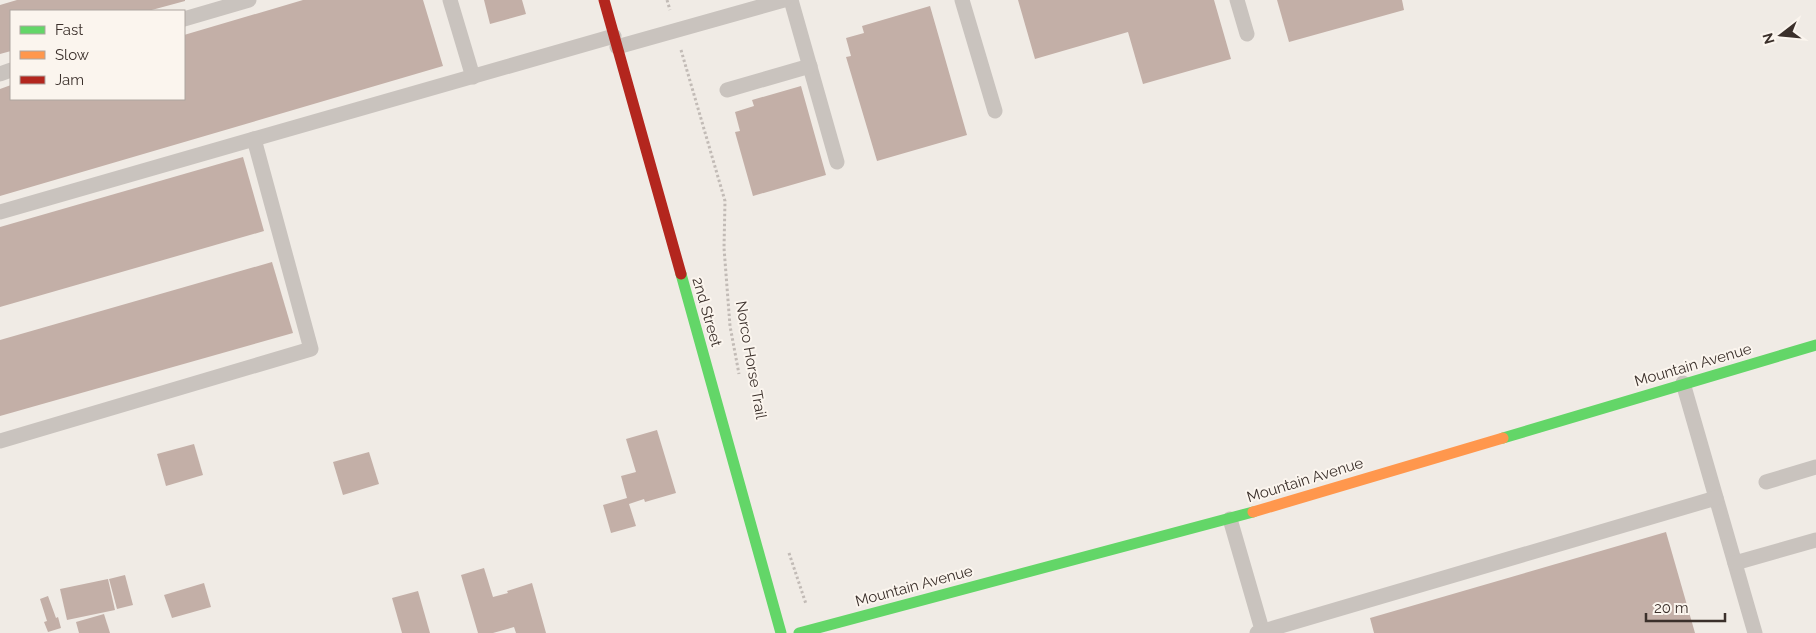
<svg xmlns="http://www.w3.org/2000/svg" width="1816" height="633" font-family="Raleway,sans-serif">
  <style>
    .building { fill: #c3afa7 }
    .lines { fill: none; stroke-linecap: round; stroke-linejoin: round }
    .path { stroke: #c2bbb6; stroke-width: 3; stroke-dasharray: 2.5 2.5; stroke-linecap: butt }
    .lane { stroke: #c9c3be; stroke-width: 15 }
    .fast { stroke: #63d668; stroke-width: 11 }
    .slow { stroke: #ff974d; stroke-width: 11 }
    .jam { stroke: #b3261e; stroke-width: 11 }
    .labels { text-anchor: middle; dominant-baseline: central; stroke-width: 4; stroke-linejoin: round; paint-order: stroke }
    .street-label { font-size: 15px; fill: #3b302b; stroke: #fbf5ee }
  </style>
  <rect width="100%" height="100%" fill="#f0ebe5"/>
  <g class="building">
    <path d="M17,0H185V1L148,11H11V51L0,54V5Z"/>
    <path d="M303,0H423L443,66L0,196V89L11,85V99H184V35Z"/>
    <path d="M484,0H522L526,14L490,24Z"/>
    <path d="M1018,0H1214L1231,59L1143,84L1128,32L1035,59Z"/>
    <path d="M1277,0H1402L1404,10L1289,42Z"/>
    <path d="M930,6L967,135L877,161L846,57L851,56L846,38L864,33L862,26Z"/>
    <path d="M801,86L826,175L753,196L735,132L740,131L735,112L754,106L752,100Z"/>
    <path d="M243,157L264,231L0,307V227Z"/>
    <path d="M272,262L293,333L0,416V340Z"/>
    <path d="M657,430L676,493L645,502L644,499L629,504L636,526L611,533L603,505L627,498L621,476L636,472L626,439Z"/>
    <path d="M194,444L203,475L166,486L157,454Z"/>
    <path d="M369,452L379,484L343,495L333,462Z"/>
    <path d="M1666,532L1695,633H1374L1370,618Z"/>
    <path d="M484,568L493,597L508,593L507,591L532,583L546,633H516L514,627L493,633H478L461,575Z"/>
    <path d="M125,575L133,605L117,609L109,579Z"/>
    <path d="M108,579L115,610L67,620L60,589Z"/>
    <path d="M204,583L211,607L172,618L164,595Z"/>
    <path d="M418,591L430,633H402L392,598Z"/>
    <path d="M48,596L56,618L58,617L61,628L48,632L44,622L47,621L40,599Z"/>
    <path d="M104,614L110,633H79L76,622Z"/>
  </g>
  <g class="lines">
    <g class="path">
      <path d="M667,0L670,10"/>
      <path d="M681,50L725,201L724,248L730,326L739,374"/>
      <path d="M789,553L806,604"/>
    </g>
    <g class="lane">
      <path d="M450,0L473,77"/>
      <path d="M791,0L837,162"/>
      <path d="M962,0L995,111"/>
      <path d="M1237,0L1247,34"/>
      <path d="M184,19L249,0"/>
      <path d="M617,47L784,0"/>
      <path d="M0,74L11,70"/>
      <path d="M727,90L810,66"/>
      <path d="M254,139L614,36"/>
      <path d="M0,212L254,139L311,349L0,441"/>
      <path d="M1683,383L1755,633"/>
      <path d="M1766,482L1816,467"/>
      <path d="M1230,519L1263,633"/>
      <path d="M1735,563L1816,540"/>
      <path d="M1257,633L1716,498"/>
    </g>
    <g class="fast">
      <path d="M681,274L781,633"/>
      <path d="M1503,438L1816,345"/>
      <path d="M799,633L1253,512"/>
    </g>
    <path class="slow" d="M1253,512L1503,438"/>
    <path class="jam" d="M604,0L681,274"/>
  </g>
  <g class="labels">
    <g class="street-label">
      <text transform="translate(707 312) rotate(74)">2nd Street</text>
      <text transform="translate(751 360) rotate(80)">Norco Horse Trail</text>
      <text transform="translate(1693 365) rotate(-16)">Mountain Avenue</text>
      <text transform="translate(1305 480) rotate(-17)">Mountain Avenue</text>
      <text transform="translate(914 586) rotate(-15)">Mountain Avenue</text>
    </g>
  </g>
  <rect x="10" y="10" width="175" height="90" fill="#fbf5ee" stroke="#aea6a0"/>
  <rect x="20" y="26" width="25" height="8" fill="#63d668" stroke="#aea6a0"/>
  <text x="55" y="35" font-size="15" fill="#3b302b">Fast</text>
  <rect x="20" y="51" width="25" height="8" fill="#ff974d" stroke="#aea6a0"/>
  <text x="55" y="60" font-size="15" fill="#3b302b">Slow</text>
  <rect x="20" y="76" width="25" height="8" fill="#b3261e" stroke="#aea6a0"/>
  <text x="55" y="85" font-size="15" fill="#3b302b">Jam</text>
  <g transform="translate(1781 35) rotate(254)" stroke="#fbf5ee" stroke-width="4" paint-order="stroke">
  <path d="M0-4L9 19L0 12L-9 19Z" fill="#3b302b"/>
  <text y="-8" font-size="14" font-weight="bold" text-anchor="middle" fill="#3b302b">N</text>
  </g>
  <path d="M1646 613v8h79v-8" fill="none" stroke="#3b302b" stroke-width="2.5"/>
  <text x="1654" y="613" font-size="15" fill="#3b302b" stroke="#fbf5ee" stroke-width="4" paint-order="stroke">20 m</text>
</svg>
